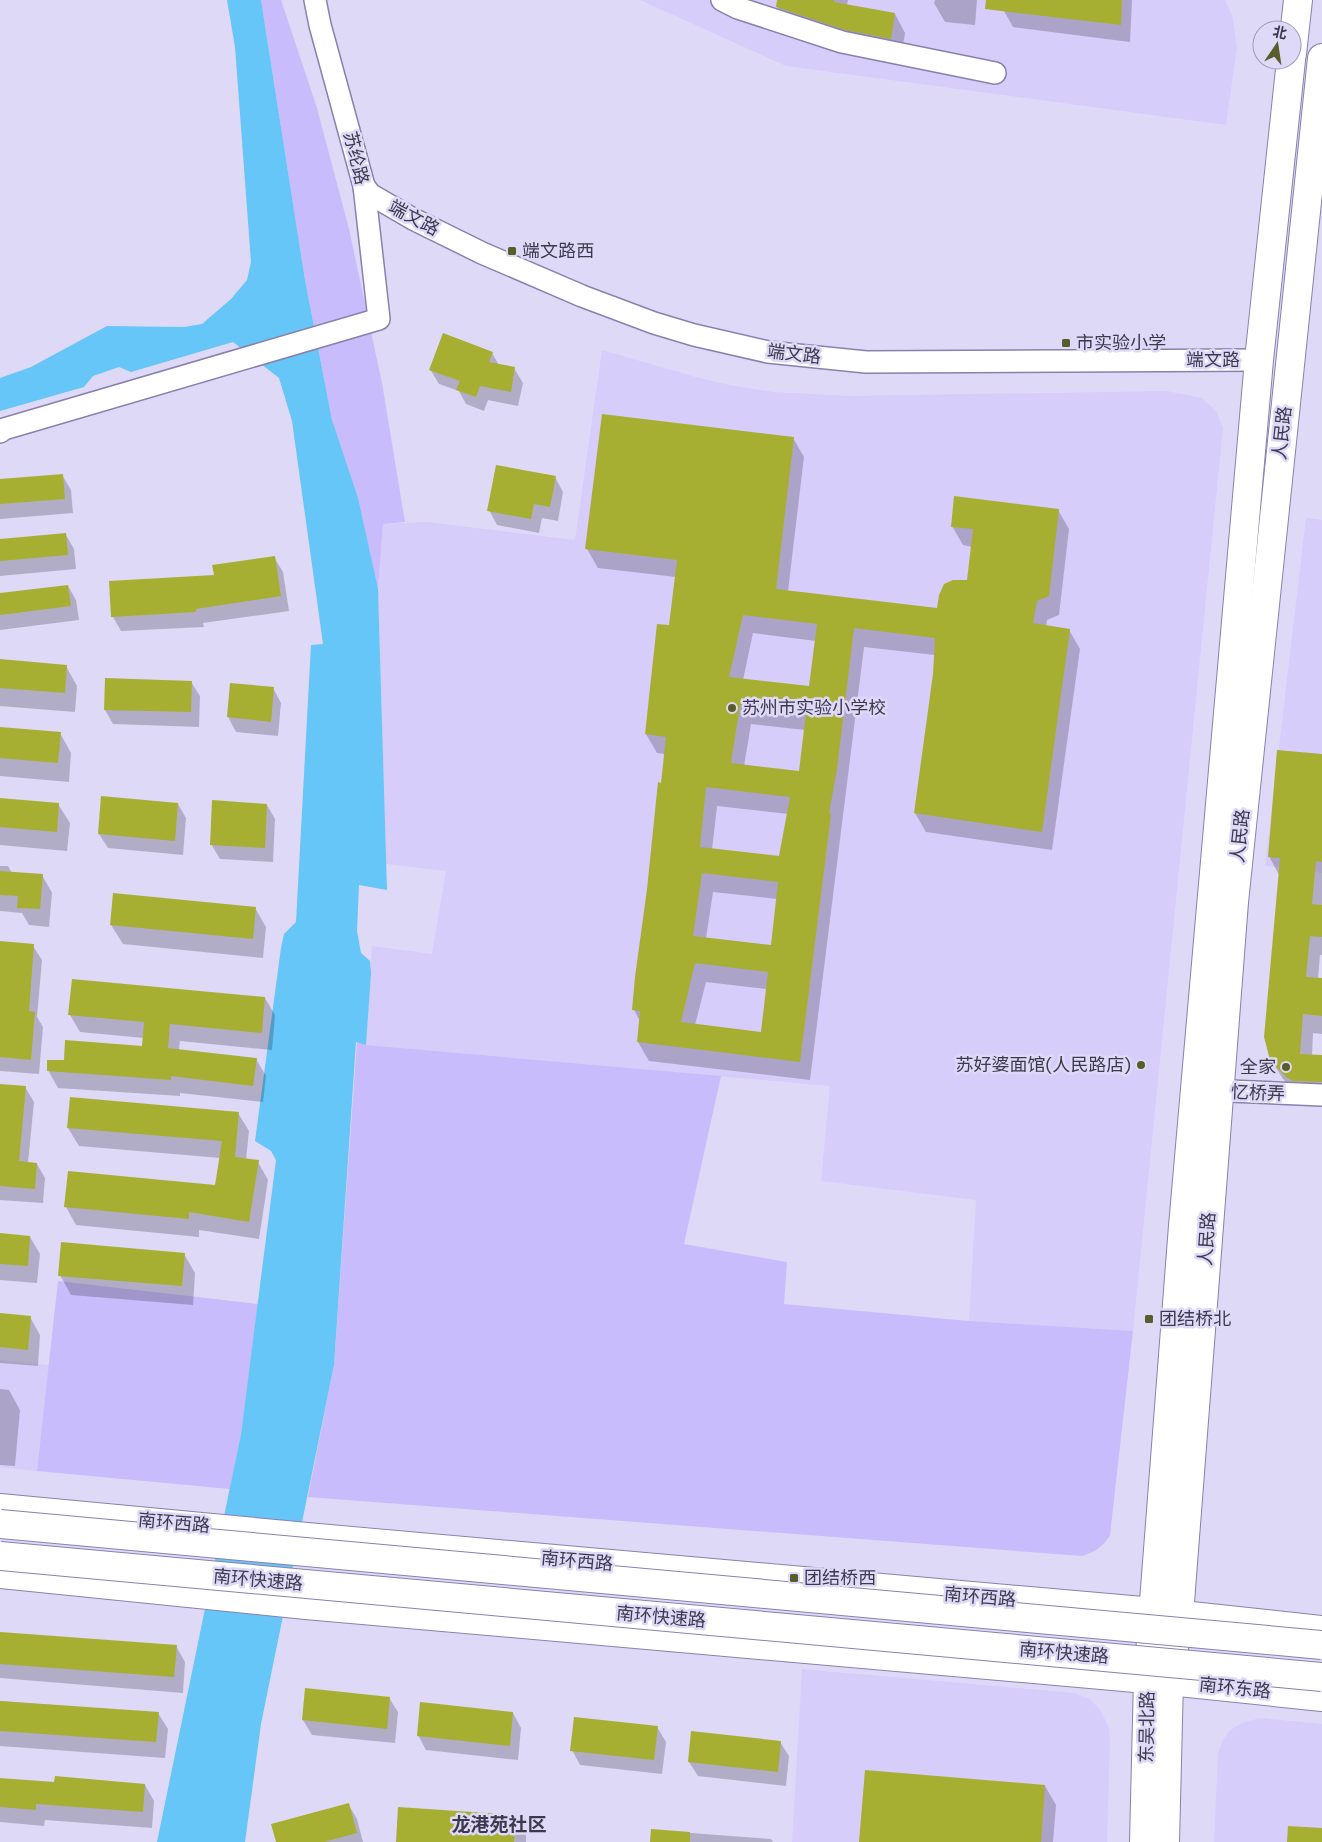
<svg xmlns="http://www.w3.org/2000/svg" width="1322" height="1842" font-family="'DM Sans','Noto Sans SC',sans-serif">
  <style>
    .built { fill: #d6cdfb }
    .green { fill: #c9bcfc }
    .water { fill: #65c6f7 }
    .shadow { fill: #0003; fill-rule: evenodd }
    .building { fill: #a6af31; fill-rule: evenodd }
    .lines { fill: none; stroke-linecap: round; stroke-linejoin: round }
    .minor-casing { stroke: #8980ae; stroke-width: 24 }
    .major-casing { stroke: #8980ae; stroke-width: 30 }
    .minor { stroke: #fff; stroke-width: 21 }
    .major { stroke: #fff; stroke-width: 28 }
    .highway-bridge-casing { stroke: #8980ae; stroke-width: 30; stroke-linecap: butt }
    .highway-bridge { stroke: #fff; stroke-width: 28 }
    .poi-dot { fill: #585d2b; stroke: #dfd9f8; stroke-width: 2 }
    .labels { text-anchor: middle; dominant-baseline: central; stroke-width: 5; stroke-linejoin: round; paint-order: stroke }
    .street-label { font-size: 18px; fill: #3d394d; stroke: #dfd9f8 }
    .poi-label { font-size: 18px; fill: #3d394d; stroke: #dfd9f8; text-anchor: start }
    .neighbourhood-label { font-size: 19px; font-weight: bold; fill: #3d394d; stroke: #dfd9f8 }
  </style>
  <rect width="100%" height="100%" fill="#dfd9f8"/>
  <g class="built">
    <path d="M640,0H1225L1233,18L1237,48L1226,125L786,66Z"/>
    <path d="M602,350L696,377L734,386L774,392L850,396L1167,391L1202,398L1216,411L1223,428L1133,1331L969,1321L976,1200L821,1181L830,1086L366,1045L372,946L432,954L446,871L386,864L378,589L383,524L427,522L575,540Z"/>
    <path d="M1306,518L1322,520V873L1265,866Z"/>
    <path d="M0,1360L49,1365L37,1471L0,1467Z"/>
    <path d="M802,1669L1075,1693L1090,1699L1101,1711L1109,1728L1110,1740L1107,1842H792Z"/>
    <path d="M1260,1718L1322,1724V1842H1214L1218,1753L1222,1742L1229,1731L1242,1723Z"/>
  </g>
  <g class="green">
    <path d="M261,0H281L317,108L349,229L382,383L405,522L383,524L378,589L332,420L305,280Z"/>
    <path d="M357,1042L366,1045L721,1076L684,1244L787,1262L784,1304L969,1321L1133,1331L1110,1535C1103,1547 1095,1552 1082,1556L308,1497L334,1365Z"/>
    <path d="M58,1281L258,1304L241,1434L230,1489L37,1471Z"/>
  </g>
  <path class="water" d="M227,0H261L305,280L332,420L358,498L378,589L387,890L359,885L357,931L361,953L370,961L371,973L366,1045L356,1042L334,1365L261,1724L245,1842H157L241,1434L276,1160L271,1151L255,1141L281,948L284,934L296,922L311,645L323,644L292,421L279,378L233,342L131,372L119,367L93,376L84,387L0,411V378L31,367L107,326L184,327L202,324L231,299L247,280L251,262L235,47Z"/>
  <g class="shadow">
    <path d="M779,0H848L847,5L895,14L905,33L901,57L788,26L777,7Z"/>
    <path d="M935,0H977L975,25L945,22L934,3Z"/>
    <path d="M1004,0H1132L1130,42L1013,27L1004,11Z"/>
    <path d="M492,353L499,365L514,368L523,383L518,406L488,400L484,411L466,404L459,391L439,384L430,369Z"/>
    <path d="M793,438L804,457L788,591L938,609L968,582L972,547L963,545L952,526L1058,510L1069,529L1059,615L1047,620L1046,626L1069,630L1080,649L1052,850L926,832L915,813L935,674V655L864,647L810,1080L649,1061L638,1042L640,1021L634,1010L665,754L657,753L646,734L670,627L676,577L598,568L587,549ZM753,633L816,641L810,688L743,680ZM751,724L805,730L800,773L744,766ZM717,806L788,814L780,858L712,850ZM713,892L777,899L772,946L706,938ZM706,982L767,989L762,1033L695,1025Z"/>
    <path d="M62,475L71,490L73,513L0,519V480Z"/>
    <path d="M555,477L563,492L558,521L542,518L539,533L497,525L489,510Z"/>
    <path d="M66,535L74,549L76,569L0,576V540Z"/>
    <path d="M274,557L283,572L289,611L203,623L204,627L121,631L113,617L111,582L215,577Z"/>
    <path d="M68,586L76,600L79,620L0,630V594Z"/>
    <path d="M0,661L66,666L77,686L75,712L0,706Z"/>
    <path d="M191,682L200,696L199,727L113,724L105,710Z"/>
    <path d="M231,684L273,688L281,703L278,736L236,732L228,717Z"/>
    <path d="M0,728L60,733L71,753L69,782L0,776Z"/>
    <path d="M1322,755V955H1320L1318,979H1322V1034L1313,1033L1312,1056H1322V1101L1299,1096L1283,1079L1271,1060L1279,875L1269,856Z"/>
    <path d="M0,799L58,804L70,823L67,851L0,845Z"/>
    <path d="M178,804L186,818L183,855L108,848L99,834Z"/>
    <path d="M267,805L275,819L273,862L220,859L211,844Z"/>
    <path d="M0,866H8L12,873L42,875L52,893L49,927L29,925L22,913L0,911Z"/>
    <path d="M255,908L266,927L263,958L123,944L111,925Z"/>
    <path d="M0,943L33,946L42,960L37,1017L43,1027L39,1074L0,1071Z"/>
    <path d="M265,998L275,1015L272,1050L180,1041L179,1050L256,1059L266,1076L263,1102L180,1093V1096L58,1088L48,1070L65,1062L143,1047L144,1038L80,1032L70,1015Z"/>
    <path d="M0,1085L25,1087L34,1102L28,1163L37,1164L45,1178L43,1203L0,1200Z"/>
    <path d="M238,1113L249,1131L246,1160L258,1162L268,1180L259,1239L199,1230V1237L76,1225L66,1207L216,1187L220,1158L79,1146L68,1128Z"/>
    <path d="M0,1235L30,1237L40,1254L37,1283L0,1280Z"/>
    <path d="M184,1254L195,1273L193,1305L71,1295L60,1275Z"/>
    <path d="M0,1315L30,1317L40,1335L38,1366L0,1363Z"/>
    <path d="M0,1389L9,1390L20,1410L15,1466L0,1465Z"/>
    <path d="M0,1633L176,1646L185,1662L183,1693L0,1678Z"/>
    <path d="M389,1698L398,1712L395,1743L312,1735L303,1720Z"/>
    <path d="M0,1701L158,1713L168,1729L165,1758L0,1746Z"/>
    <path d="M513,1713L521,1728L518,1760L426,1750L418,1735Z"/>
    <path d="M657,1727L666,1742L662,1774L580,1765L572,1750Z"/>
    <path d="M780,1742L789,1756L786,1786L698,1776L689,1762Z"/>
    <path d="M0,1779L55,1783L145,1785L154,1801L152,1828L45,1820L44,1826L0,1822Z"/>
    <path d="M1045,1786L1056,1805L1053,1842H860Z"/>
    <path d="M348,1804L357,1819L363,1842H277Z"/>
    <path d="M515,1816L526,1835V1842H397Z"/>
    <path d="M652,1830L771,1839L773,1842H652Z"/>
  </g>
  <g class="building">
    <path d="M777,0H834V2L895,13L891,39L845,30L776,7Z"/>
    <path d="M986,0H1122L1121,25L985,9Z"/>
    <path d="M443,333L493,352L489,362L515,367L511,392L480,386L476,397L456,390L460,381L429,370Z"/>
    <path d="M602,414L794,437L776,589L937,608L939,595L944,584L953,580H967L973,529L951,527L954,496L1059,509L1049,596L1037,601L1033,623L1070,629L1042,832L914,813L933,674L935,638L854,628L837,769L829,813L831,814L800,1062L637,1042L640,1011L632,1010L635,977L647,889L658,782L661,783L666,737L645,734L657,624L669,625L677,560L585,549ZM743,615L817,624L809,686L729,677ZM740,705L806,713L799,771L731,763ZM706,787L790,797L779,856L700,847ZM702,873L778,882L771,945L693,936ZM695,963L768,972L761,1032L681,1022Z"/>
    <path d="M496,465L556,476L550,507L534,504L531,519L487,511Z"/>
    <path d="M63,474L65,499L0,504V479Z"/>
    <path d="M66,533L68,555L0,561V539Z"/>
    <path d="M275,556L281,596L196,609V612L111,617L109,581L214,575L212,565Z"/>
    <path d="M68,585L71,606L0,615V593Z"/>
    <path d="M0,659L67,665L65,693L0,688Z"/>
    <path d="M105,678L192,681L191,712L104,710Z"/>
    <path d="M230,683L274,687L271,722L227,717Z"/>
    <path d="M0,727L61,732L58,763L0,758Z"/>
    <path d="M1277,750L1322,754V862L1316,861L1312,904L1322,905V937L1310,936L1306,977L1322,978V1016L1303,1014L1300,1054L1322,1055V1082L1293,1081L1286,1077L1270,1060L1264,1037L1280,858L1268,857Z"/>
    <path d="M101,796L178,803L175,841L98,834Z"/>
    <path d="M0,798L59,803L57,832L0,827Z"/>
    <path d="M212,800L267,804L265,848L210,845Z"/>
    <path d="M0,871L43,874L40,909L17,908L18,896L0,895Z"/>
    <path d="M113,893L256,907L253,939L110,925Z"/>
    <path d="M0,941L34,944L29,1011L35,1012L31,1060L0,1057Z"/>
    <path d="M72,979L265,997L262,1033L170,1024L168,1048L257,1058L253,1086L171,1076V1080L47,1071V1060H64L65,1040L142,1046L144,1022L68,1015Z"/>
    <path d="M0,1084L26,1086L19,1161L37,1163L35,1189L0,1186Z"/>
    <path d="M70,1097L239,1112L235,1157L259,1160L249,1222L189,1212V1219L64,1207L68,1171L215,1185L222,1141L67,1128Z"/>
    <path d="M0,1233L30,1236L28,1266L0,1264Z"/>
    <path d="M61,1242L185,1253L182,1286L58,1276Z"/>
    <path d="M0,1313L31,1316L28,1350L0,1347Z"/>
    <path d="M0,1632L177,1645L174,1677L0,1664Z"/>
    <path d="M305,1688L390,1697L387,1729L302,1720Z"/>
    <path d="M0,1701L159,1712L156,1742L0,1731Z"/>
    <path d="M420,1702L513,1712L510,1746L417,1736Z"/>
    <path d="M574,1717L658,1726L654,1760L570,1751Z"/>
    <path d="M691,1731L781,1741L778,1772L688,1762Z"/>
    <path d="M865,1770L1045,1785L1041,1842H859Z"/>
    <path d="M55,1776L145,1784L143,1812L36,1804V1810L0,1807V1778L54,1782Z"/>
    <path d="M349,1803L357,1833L324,1842H276L271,1824Z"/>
    <path d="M398,1807L516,1815L514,1842H396Z"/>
    <path d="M1288,1826L1322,1828V1842H1287Z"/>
    <path d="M651,1829L690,1832V1842H650Z"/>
  </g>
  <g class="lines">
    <defs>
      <g id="minor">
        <path d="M722,0L738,8L842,42L995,73"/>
        <path d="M364,186L370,194L413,219L482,253L582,296L654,323L694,335L768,352L866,362L1259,360"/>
        <path d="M0,432L4,429L379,319L364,186L320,25L315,0"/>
        <path d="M1205,1090L1322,1095"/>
      </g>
      <g id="major">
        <path d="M1292,54L1298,0"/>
        <path d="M0,1508L318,1538L1154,1612L1322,1630"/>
        <path d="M0,1574L306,1605L1169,1681L1322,1697"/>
        <path d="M1144,1842L1148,1679L1183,1226L1259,360L1291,60"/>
        <path d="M1165,1842L1169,1681L1179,1615L1234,902L1322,58"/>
      </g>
    </defs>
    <use href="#minor" class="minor-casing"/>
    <use href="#major" class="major-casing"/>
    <use href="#minor" class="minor"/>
    <use href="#major" class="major"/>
    <defs>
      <g id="highway-bridge">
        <path d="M0,1524L1322,1645"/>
        <path d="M0,1556L1322,1677"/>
      </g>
    </defs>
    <use href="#highway-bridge" class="highway-bridge-casing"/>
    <use href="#highway-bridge" class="highway-bridge"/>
  </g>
  <g class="poi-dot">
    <rect x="507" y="246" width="10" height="10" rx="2.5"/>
    <rect x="1061" y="338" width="10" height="10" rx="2.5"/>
    <circle cx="732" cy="708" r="5"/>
    <circle cx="1141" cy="1065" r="5"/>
    <circle cx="1286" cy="1067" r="5"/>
    <rect x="1144" y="1314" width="10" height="10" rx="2.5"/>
    <rect x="789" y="1573" width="10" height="10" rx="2.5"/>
  </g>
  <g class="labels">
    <g class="street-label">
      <text transform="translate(356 158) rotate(76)">苏纶路</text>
      <text transform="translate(414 218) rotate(28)">端文路</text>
      <text transform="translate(794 354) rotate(7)">端文路</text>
      <text x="1213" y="360">端文路</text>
      <text transform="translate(1282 433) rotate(-84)">人民路</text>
      <text transform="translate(1240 836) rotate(-84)">人民路</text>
      <text transform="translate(1258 1093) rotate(2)">忆桥弄</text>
      <text transform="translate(1207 1239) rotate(-86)">人民路</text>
      <text transform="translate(174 1523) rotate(5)">南环西路</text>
      <text transform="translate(577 1561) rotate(5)">南环西路</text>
      <text transform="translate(258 1580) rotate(5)">南环快速路</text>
      <text transform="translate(980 1597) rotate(5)">南环西路</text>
      <text transform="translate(661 1617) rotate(5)">南环快速路</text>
      <text transform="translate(1064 1653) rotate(5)">南环快速路</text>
      <text transform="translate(1235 1688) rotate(6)">南环东路</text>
      <text transform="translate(1147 1727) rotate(-89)">东吴北路</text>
    </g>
    <g class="poi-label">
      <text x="522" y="251">端文路西</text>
      <text x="1076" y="343">市实验小学</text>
      <text x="742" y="708">苏州市实验小学校</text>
      <text x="1131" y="1065" text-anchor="end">苏好婆面馆(人民路店)</text>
      <text x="1276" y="1067" text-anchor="end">全家</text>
      <text x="1159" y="1319">团结桥北</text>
      <text x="804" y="1578">团结桥西</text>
    </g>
    <g class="neighbourhood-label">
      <text x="499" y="1824">龙港苑社区</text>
    </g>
  </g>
  <g transform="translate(1277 45) rotate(13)"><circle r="24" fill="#dfd9f8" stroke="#9e99b4"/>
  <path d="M0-4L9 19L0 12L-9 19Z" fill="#585d2b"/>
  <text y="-8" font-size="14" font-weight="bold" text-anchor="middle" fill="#3d394d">北</text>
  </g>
</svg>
